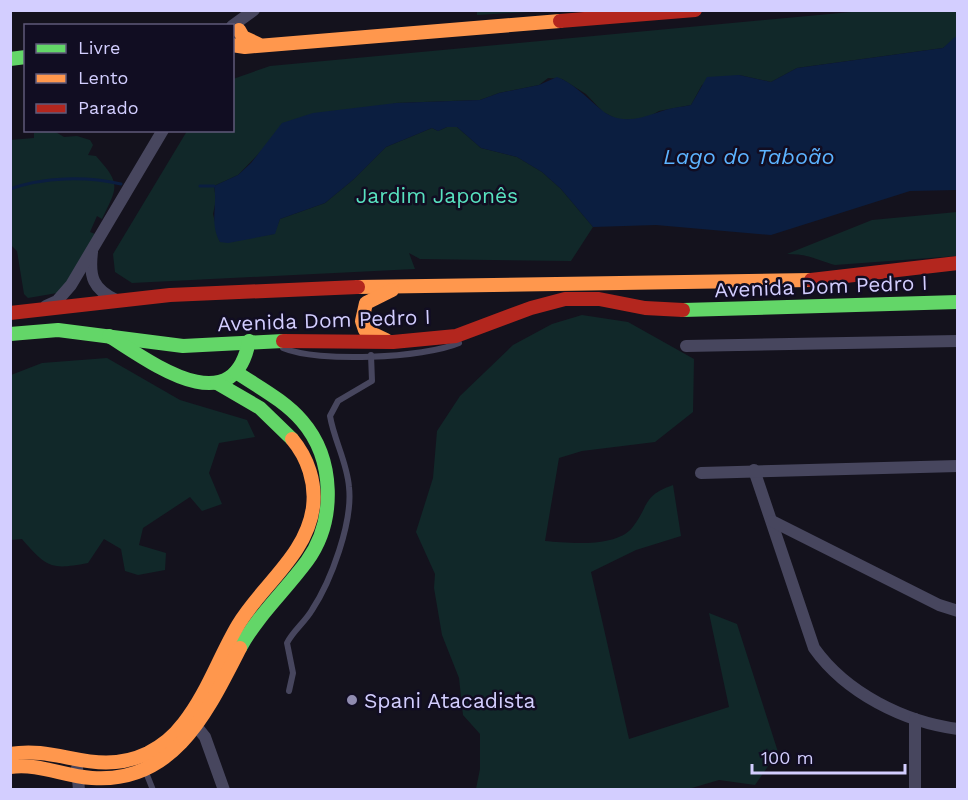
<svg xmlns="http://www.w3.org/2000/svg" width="968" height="800" font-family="'Work Sans',sans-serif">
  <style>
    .green { fill: #112829 }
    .water { fill: #0b1e40 }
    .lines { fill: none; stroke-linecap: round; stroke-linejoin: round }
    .stream { stroke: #0b1e40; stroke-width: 3 }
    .lane { stroke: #47465e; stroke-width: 6 }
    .street { stroke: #47465e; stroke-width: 12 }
    .fast { stroke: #63d668; stroke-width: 14 }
    .slow { stroke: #ff974d; stroke-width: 14 }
    .jam { stroke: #b3261e; stroke-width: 14 }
    .poi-dot { fill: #908cb0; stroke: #110d22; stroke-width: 2 }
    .labels { text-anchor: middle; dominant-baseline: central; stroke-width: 5; stroke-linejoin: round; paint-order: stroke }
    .park-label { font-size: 21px; fill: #58e1bf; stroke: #110d22 }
    .street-label { font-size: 21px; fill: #d3ceff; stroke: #110d22 }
    .poi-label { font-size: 21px; fill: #d3ceff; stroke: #110d22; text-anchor: start }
    .water-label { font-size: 22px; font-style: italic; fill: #5cb3ff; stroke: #110d22 }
  </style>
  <rect width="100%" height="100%" fill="#14121d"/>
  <g class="green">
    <path d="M477,11V10L545,11L477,15Z"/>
    <path d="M862,11H957V37L943,48L797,68L771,82L739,75L702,85L691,105L659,111L645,119L619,120L603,112L586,94L562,79L548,78L539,85L499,93L480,100L396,103L267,145L238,175L214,186L216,200L213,214L220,242L274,234L280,219L325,203L354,179L386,147L432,128L438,131L447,127H457L481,148L517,157L542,172L561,189L593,227L571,261L420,259L409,253L415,269L132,283L115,272L113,254L187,131L232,130L233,79L270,66Z"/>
    <path d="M48,131H54L64,137L77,136L90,140L93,145L88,155L96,156C121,184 118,186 102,219L97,216L90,232L95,234L63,292L28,298L24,294L17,251L11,245L10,140L34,138V133Z"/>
    <path d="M957,212V256L835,265C814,259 809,254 787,254L872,220Z"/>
    <path d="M582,315L628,322L694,359L693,412L655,442L582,451L559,458L545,541C568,543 615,548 632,528C650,505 642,496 673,485L681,536L636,550L591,572L629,739L729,707L709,613L737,624L778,752L755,785L719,780L685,790L476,789L480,769V734L463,715L459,678L442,635L434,588L435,574L416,532L433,478L437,431L460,396L513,345L552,324Z"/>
    <path d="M107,358L180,400L247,420L255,437L219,443L209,473L222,504L202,511L190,497L143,528L139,545L166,553L165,570L138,575L125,571L121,549L104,539L88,563C51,570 47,568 22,539L11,540V375L42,363Z"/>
  </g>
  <path class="water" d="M955,37H957V190L910,191L771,235L656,225L593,227L561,189L542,172L517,157L481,148L457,127H447L438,131L432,128L386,147L354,179L325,203L280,219L275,234L228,243L220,242C209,223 218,205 214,186L238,175L251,163L282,123L313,113L396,103L480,100L499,93L539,85L557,77C573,83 585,96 598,107C617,125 636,120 659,112C669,108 681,107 691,105L707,77L739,75L771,82L797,68L943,48Z"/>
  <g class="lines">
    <g class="stream">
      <path d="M200,186H214"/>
      <path d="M10,189C44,177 86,176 121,184"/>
    </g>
    <g class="lane">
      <path d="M283,348C318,363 424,358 459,343"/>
      <path d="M289,691L293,673L287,643C293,631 305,622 312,610C331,581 353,522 349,487C347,462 334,440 330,416L338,401L372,381L371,355"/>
      <path d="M145,770L153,790"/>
    </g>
    <g class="street">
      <path d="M232,26L254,10"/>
      <path d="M92,252C89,277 93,289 116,300"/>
      <path d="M46,306L57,301L71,285L163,130"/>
      <path d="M686,346L958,341"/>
      <path d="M754,470L814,648C846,693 904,722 958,729"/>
      <path d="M701,473L958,466"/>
      <path d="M772,521L939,605L958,611"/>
      <path d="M915,719V790"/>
      <path d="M193,722L205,737L224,790"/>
      <path d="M77,768L79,790"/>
    </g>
    <g class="fast">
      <path d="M10,59L26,57"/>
      <path d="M683,310L958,302"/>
      <path d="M10,334L58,330L183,346L283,341"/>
      <path d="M109,336C148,360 233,426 249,341"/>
      <path d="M236,372C258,387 284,400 302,421C335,459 336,521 307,561C285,591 258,615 240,648"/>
      <path d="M217,383L260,408L292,439"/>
    </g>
    <g class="slow">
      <path d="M239,30L243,37L258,44"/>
      <path d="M232,45L245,47L560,21"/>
      <path d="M358,287L811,280"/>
      <path d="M386,340L365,330L362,321L366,303L392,290"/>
      <path d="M10,754C60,745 95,778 148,753C162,746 174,736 183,724C207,694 219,657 238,625C261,586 307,555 313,507C316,483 308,458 292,439"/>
      <path d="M10,767C39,763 63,776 92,778C175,784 208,710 240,648"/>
    </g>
    <g class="jam">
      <path d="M560,21L695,10"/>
      <path d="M811,280L958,263"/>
      <path d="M10,313L170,295L358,287"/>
      <path d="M283,341L393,342L456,336L531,308L565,299H599L645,308L683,310"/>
    </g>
  </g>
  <circle class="poi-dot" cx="352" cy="700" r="6"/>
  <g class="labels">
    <g class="park-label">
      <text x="437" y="195">Jardim Japonês</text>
    </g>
    <g class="street-label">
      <text transform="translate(821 286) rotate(-2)">Avenida Dom Pedro I</text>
      <text transform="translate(324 320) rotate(-2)">Avenida Dom Pedro I</text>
    </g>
    <g class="poi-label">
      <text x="364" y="700">Spani Atacadista</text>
    </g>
    <g class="water-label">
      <text x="749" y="156">Lago do Taboão</text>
    </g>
  </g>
  <rect width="968" height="800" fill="none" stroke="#d3ceff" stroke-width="24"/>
  <rect x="24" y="24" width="210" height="108" fill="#110d22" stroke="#5f5a7a" stroke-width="1.5"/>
  <rect x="36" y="44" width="30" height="9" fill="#63d668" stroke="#5f5a7a" stroke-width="1.5"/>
  <text x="78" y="54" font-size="18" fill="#d3ceff">Livre</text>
  <rect x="36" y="74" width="30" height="9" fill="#ff974d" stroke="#5f5a7a" stroke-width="1.5"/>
  <text x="78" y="84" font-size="18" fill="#d3ceff">Lento</text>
  <rect x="36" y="104" width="30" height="9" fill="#b3261e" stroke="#5f5a7a" stroke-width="1.5"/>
  <text x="78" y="114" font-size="18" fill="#d3ceff">Parado</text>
  <path d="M752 764v9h153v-9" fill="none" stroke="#d3ceff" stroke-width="3"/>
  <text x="761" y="764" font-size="18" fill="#d3ceff" stroke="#110d22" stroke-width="4.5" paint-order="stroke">100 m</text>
</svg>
